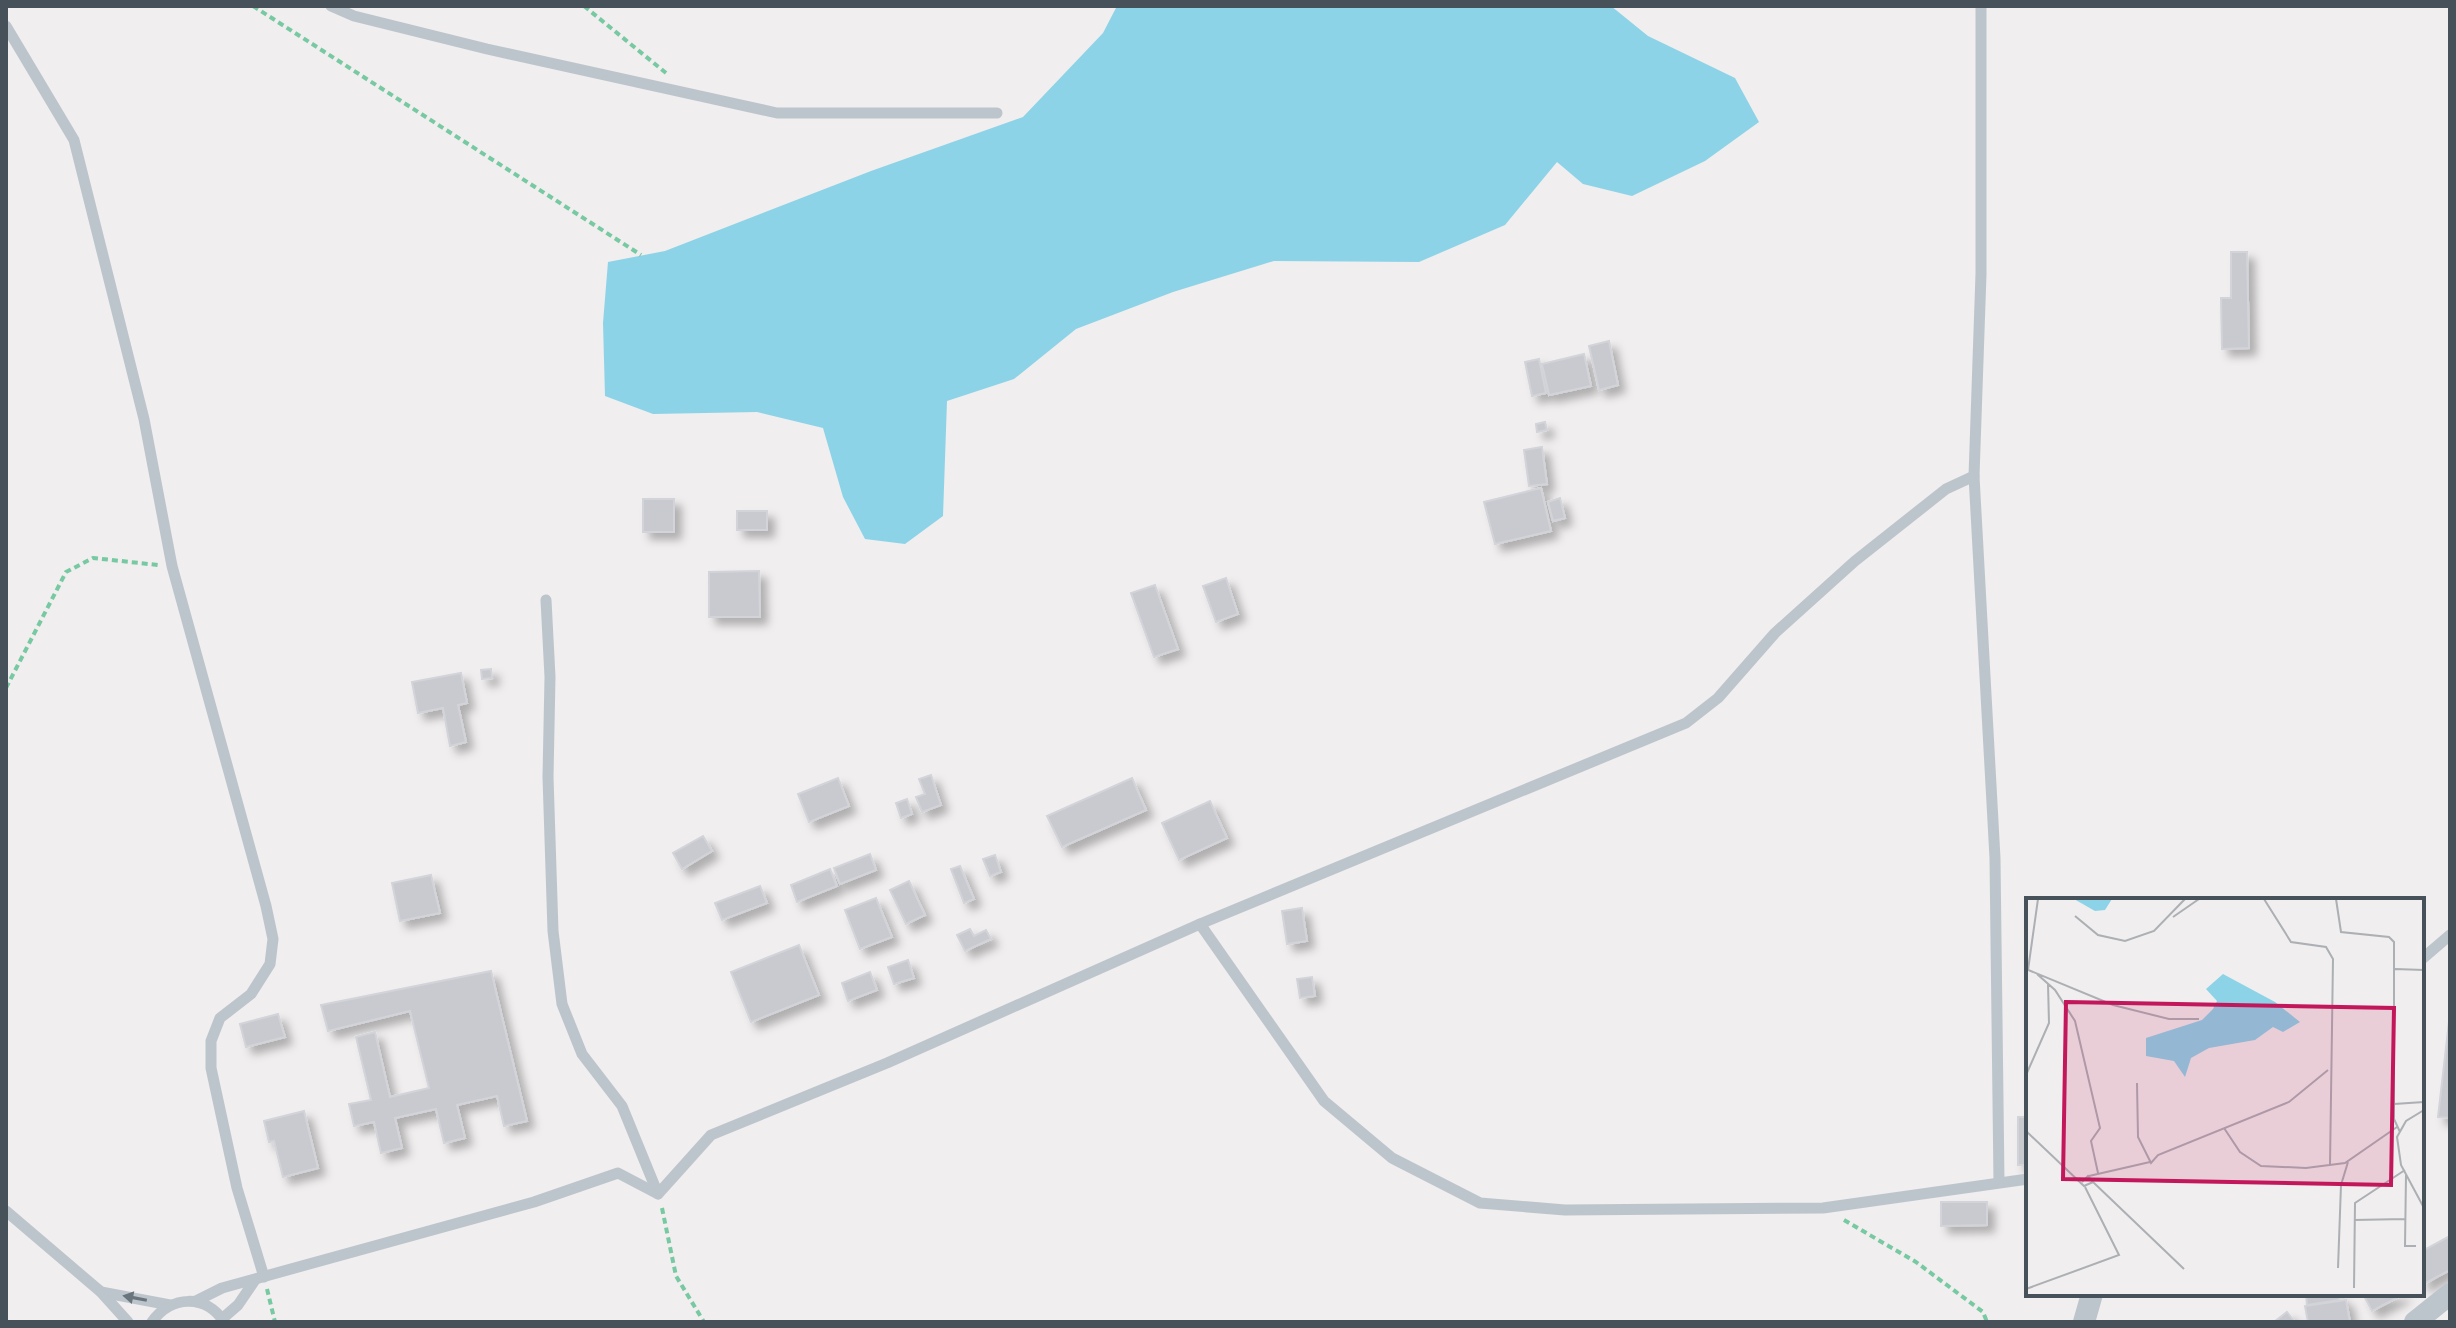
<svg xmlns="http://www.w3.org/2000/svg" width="2456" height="1328" font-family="Arial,sans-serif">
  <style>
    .water { fill: #8cd3e8 }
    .building { fill: #c8cad0; stroke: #d2d4d9; stroke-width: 2; filter: url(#shadow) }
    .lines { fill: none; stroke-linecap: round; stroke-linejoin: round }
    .path { stroke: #77c9a2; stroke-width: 4; stroke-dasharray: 6 4; stroke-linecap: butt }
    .service { stroke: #bdc5cc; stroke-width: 11 }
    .minor { stroke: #bdc5cc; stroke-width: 22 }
    .oneway { fill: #6a747c }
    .inset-road { fill: none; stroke: #acafb3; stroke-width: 2 }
    .view { fill: #c2185b; fill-opacity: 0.15; stroke: #c2185b; stroke-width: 4 }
    .inset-edge { fill: none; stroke: #47515a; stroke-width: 4 }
  </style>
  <defs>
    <filter id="shadow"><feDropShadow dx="7" dy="7" stdDeviation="4" flood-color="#0004"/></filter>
  </defs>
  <rect width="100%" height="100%" fill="#f0eeee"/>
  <path class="water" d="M1117,6H1611L1648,36L1735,78L1759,122L1705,161L1632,196L1583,184L1557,162L1505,225L1419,262L1274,261L1173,292L1076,329L1014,379L947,401L943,516L905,544L865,539L843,497L823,428L757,412L653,414L605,396L603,323L608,262L665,251L871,171L1023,117L1103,33Z"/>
  <g class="building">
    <path d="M2231,252H2247L2249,348L2222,349L2221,298H2231Z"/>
    <path d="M1609,341L1618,385L1599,390L1589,346Z"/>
    <path d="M1584,354L1591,386L1549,395L1542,364Z"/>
    <path d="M1539,359L1546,393L1532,396L1525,362Z"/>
    <path d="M1545,422L1547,430L1537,432L1536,424Z"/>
    <path d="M1542,447L1547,484L1529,486L1524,450Z"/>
    <path d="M1541,488L1551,531L1495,544L1484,502Z"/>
    <path d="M1560,498L1565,518L1553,521L1548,502Z"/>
    <rect x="643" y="499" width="31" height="33"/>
    <rect x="737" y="511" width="30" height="19"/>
    <path d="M759,571L760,617H709V572Z"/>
    <path d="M1226,578L1238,614L1216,622L1203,586Z"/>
    <path d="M1155,585L1178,649L1154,657L1131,593Z"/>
    <path d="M491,669L492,678L482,679L481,670Z"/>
    <path d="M461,673L467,703L458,705L466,742L450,746L443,708L418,713L412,682Z"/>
    <path d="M931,775L941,805L922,812L916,797L925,794L919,779Z"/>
    <path d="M838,778L849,806L809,822L798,794Z"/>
    <path d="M1132,778L1146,810L1062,847L1047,816Z"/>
    <path d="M907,799L912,814L901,818L896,803Z"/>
    <path d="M1210,801L1227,838L1179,860L1162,823Z"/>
    <path d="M703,836L712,851L682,869L673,853Z"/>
    <path d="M870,854L876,870L840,884L834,868Z"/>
    <path d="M995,855L1001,872L990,876L983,859Z"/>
    <path d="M960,866L974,899L964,903L951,869Z"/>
    <path d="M830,869L837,886L797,902L791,885Z"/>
    <path d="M431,875L440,913L400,921L392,883Z"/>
    <path d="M909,881L925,915L906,924L890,890Z"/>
    <path d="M760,886L767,903L722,920L715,903Z"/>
    <path d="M876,898L892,937L860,949L845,910Z"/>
    <path d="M1302,908L1307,941L1287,944L1282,911Z"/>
    <path d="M970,929L974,936L986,930L991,939L965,951L957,935Z"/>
    <path d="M799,945L819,995L751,1022L731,972Z"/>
    <path d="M908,960L914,978L894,984L888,967Z"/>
    <path d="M491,971L527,1121L504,1126L497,1096L457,1105L465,1138L444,1143L436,1109L395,1118L402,1148L381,1153L374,1122L354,1126L349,1104L371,1100L356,1037L375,1032L390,1097L429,1088L410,1011L328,1031L321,1005Z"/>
    <path d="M870,972L877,990L848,1001L842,983Z"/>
    <path d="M1312,977L1315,996L1300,998L1297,979Z"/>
    <path d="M2450,1013V1118L2438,1117Z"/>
    <path d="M278,1014L285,1037L246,1047L240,1024Z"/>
    <path d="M304,1111L318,1168L283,1177L274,1141L269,1142L264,1121Z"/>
    <rect x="2018" y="1117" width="10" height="48"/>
    <path d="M1941,1202H1987V1225L1941,1226Z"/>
    <path d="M2450,1236V1270L2422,1285V1251Z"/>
    <path d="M2306,1294H2339V1300L2307,1305Z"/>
    <path d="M2363,1294H2404L2372,1311Z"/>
    <path d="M2346,1300L2350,1322H2308L2305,1306Z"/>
    <path d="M2287,1312L2295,1322H2274Z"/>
  </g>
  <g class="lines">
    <g class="path">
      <path d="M253,6L641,255"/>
      <path d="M584,6L666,73"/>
      <path d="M6,688L66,572L93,558L158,565"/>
      <path d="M662,1208L676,1276L704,1322"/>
      <path d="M1844,1220L1916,1262L1983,1312L1987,1322"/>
      <path d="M267,1289L275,1322"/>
    </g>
    <g class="service">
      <path d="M331,6L354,16L487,49L777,113H997"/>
      <path d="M1981,6V274L1974,476L1995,858L1999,1182"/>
      <path d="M6,26L74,140L144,419L172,566L266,906L273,939L270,964L251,994L220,1018L211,1041V1068L237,1188L264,1277"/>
      <path d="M546,600L550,677L548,777L553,931L562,1004L582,1054L622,1106L658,1194L711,1135L887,1063L1200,924L1686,723L1718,698L1775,633L1855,561L1946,489L1974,476"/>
      <path d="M1200,924L1324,1101L1392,1158L1480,1203L1565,1210L1823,1208L2028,1179"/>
      <path d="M2422,959L2450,935"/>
      <path d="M6,1211L101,1292L128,1322"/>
      <path d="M101,1292L170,1305"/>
      <path d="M196,1301L222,1288L534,1202L618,1173L658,1194"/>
      <path d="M223,1318L238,1305L255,1280"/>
      <path d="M152,1322C171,1295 206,1294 224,1322"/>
    </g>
    <g class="minor">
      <path d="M2084,1322L2092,1294"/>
      <path d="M2415,1322L2450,1294"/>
    </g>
  </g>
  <defs><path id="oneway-solid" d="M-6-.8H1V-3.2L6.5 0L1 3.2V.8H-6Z" transform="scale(2)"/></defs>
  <use class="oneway" href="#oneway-solid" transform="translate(135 1298) rotate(-169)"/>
  <g transform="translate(2026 898)">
    <rect width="398" height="398" fill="#f0eeee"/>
    <path d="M48,1H86L79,12L69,13ZM197,76L249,104L274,124L257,134L247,129L229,142L183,150L165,160L159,179L148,163L120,158V140L176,122L187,111L191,103L180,91Z" fill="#8cd3e8"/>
    <path class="inset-road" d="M238,1L265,44L300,49L307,61L304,267M310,1L315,34L363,39L368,44V221L374,234M49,18L72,37L99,43L128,33L159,1M147,19L173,1M0,71L87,107L143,121H173M369,71L398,72M2,72L12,1M11,76L29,92L49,123L74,230L65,243L72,275M0,177L23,125L22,86M111,185L112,239L125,265L132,257L263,204L302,172M368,206L398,204M398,212L380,223L371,239L375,267L398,310M198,230L214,254L235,268L280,270L319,265L371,229M0,233L58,288L67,284L62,278L56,284M380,277L379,348H390M63,278L124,264M67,284L158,371M328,322L379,321M312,370L315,287L322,264M328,390L329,305L379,272M0,391L93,357L59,289"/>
    <path class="view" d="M40,104L368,110L365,287L37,281Z"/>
    <rect width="398" height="398" class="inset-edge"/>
  </g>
  <rect width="2456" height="1328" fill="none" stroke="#47515a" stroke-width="16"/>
</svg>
